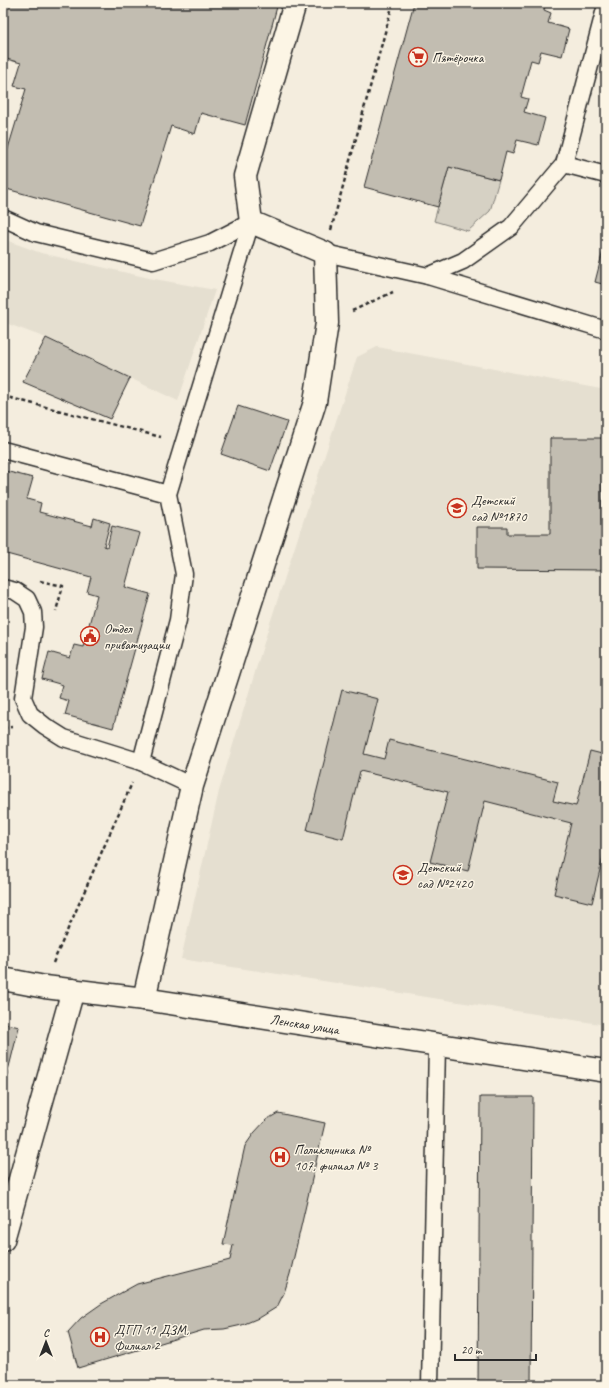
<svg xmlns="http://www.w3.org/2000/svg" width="609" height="1388" font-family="Caveat,sans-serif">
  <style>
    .built { fill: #e5dfd0 }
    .green { fill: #d6d1c4; stroke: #807e78 }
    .building { fill: #c2bdb1; stroke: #2b2b2b }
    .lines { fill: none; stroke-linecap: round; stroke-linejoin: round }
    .lane-casing { stroke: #2b2b2b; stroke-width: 19 }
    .street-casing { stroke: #2b2b2b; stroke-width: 25 }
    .path { stroke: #2b2b2b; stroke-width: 2.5; stroke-dasharray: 4 3; stroke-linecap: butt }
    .lane { stroke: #fcf5e5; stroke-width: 16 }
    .street { stroke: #fcf5e5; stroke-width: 22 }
    .labels { text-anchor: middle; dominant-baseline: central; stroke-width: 3; stroke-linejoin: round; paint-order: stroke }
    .poi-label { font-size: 14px; fill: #2b2b2b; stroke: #fcf5e5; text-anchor: start }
    .street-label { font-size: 14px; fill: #2b2b2b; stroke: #fcf5e5 }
  </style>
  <rect width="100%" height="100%" fill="#f4edde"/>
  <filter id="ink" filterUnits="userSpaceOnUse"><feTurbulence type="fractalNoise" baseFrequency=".025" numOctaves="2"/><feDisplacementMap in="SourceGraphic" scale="8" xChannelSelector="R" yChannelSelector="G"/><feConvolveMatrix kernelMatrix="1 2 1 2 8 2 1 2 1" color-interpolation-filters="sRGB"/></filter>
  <g filter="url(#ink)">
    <g class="built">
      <path d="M3,239L41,253L149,278L215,290L178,401L46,338L3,322Z"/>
      <path d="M377,347L606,390V1025L181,959L219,791L269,626L357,357Z"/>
    </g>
    <path class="green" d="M449,167L499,180L490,211L468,231L434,221Z"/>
    <g class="building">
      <path d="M3,3H278L245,125L201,113L195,134L171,126L140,226L3,188V165L26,89L14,86L21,63L3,58Z"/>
      <path d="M414,3H546L544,10L551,13L548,23L569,29L562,56L541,51L538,62L531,60L521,97L528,99L524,112L545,118L538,145L517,140L513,154L506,152L499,180L449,167L438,207L364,187Z"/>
      <path d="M606,239V285L595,282Z"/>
      <path d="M46,338L130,378L110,419L23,382Z"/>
      <path d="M238,406L287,422L270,471L221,454Z"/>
      <path d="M550,438H602V535H606V570L477,569V527H507V534H550Z"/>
      <path d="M5,471L33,478L27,499L41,503L39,512L92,526L94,518L110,523L104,546L107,547L112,526L140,533L125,587L150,594L113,728L65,715L69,701L59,698L63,685L42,679L49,652L70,658L74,645L83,647L97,595L87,592L91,577L3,553V478Z"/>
      <path d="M342,690L378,699L364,754L384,759L389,740L558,782L553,801L576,806L590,751L606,755V845L592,903L554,894L571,823L485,801L468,871L430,862L448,792L360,771L343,839L307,830Z"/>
      <path d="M3,1023L19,1027L3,1091Z"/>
      <path d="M480,1097H533L531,1385H478Z"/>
      <path d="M278,1113L325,1123L290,1274L284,1293L277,1307L261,1317L242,1325L224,1329L204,1330L78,1368L68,1332L81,1318L101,1304L137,1284L230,1260L233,1245L223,1244L245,1146L254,1133L266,1120Z"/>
    </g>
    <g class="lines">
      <defs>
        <g id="lane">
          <path d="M564,164L606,175"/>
          <path d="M3,218L36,233L153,261L210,243L251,222"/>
          <path d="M325,253L428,276L606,330"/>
          <path d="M428,276L463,261L511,227L564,164L606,5"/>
          <path d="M3,450L168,494"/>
          <path d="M3,588L15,591L27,599L33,612L34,627L23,698L30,714L45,726L64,738L141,762L192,786"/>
          <path d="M141,762L178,620L184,574L168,494L251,222"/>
          <path d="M430,1385L437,1045"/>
        </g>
        <g id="street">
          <path id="s1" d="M3,979L45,987L144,999L606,1071"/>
          <path d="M144,999L192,786L315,402L327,323L325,253L251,222L245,176L295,3"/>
          <path d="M3,1240L73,990"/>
        </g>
      </defs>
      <use href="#lane" class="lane-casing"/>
      <use href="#street" class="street-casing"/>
      <g class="path">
        <path d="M331,230L393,3"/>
        <path d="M352,311L393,292"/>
        <path d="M3,396L161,437"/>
        <path d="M40,581L63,586L56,611"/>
        <path d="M3,728L12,727"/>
        <path d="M53,963L132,783"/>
      </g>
      <use href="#lane" class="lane"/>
      <use href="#street" class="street"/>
    </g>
  </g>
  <defs>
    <symbol id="supermarket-ring" viewBox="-11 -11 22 22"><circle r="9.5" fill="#fcf5e5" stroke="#c8321e" stroke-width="1.5"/><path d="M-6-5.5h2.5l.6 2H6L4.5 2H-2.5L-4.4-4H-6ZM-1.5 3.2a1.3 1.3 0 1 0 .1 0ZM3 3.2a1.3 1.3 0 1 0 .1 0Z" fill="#c8321e"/></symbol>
    <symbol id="school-ring" viewBox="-11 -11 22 22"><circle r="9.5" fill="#fcf5e5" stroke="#c8321e" stroke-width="1.5"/><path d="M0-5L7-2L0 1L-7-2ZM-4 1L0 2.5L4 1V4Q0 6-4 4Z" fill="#c8321e"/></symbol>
    <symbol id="civic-ring" viewBox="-11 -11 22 22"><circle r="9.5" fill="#fcf5e5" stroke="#c8321e" stroke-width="1.5"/><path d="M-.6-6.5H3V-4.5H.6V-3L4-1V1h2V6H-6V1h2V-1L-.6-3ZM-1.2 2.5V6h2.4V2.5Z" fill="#c8321e"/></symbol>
    <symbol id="hospital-ring" viewBox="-11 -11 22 22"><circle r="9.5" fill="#fcf5e5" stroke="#c8321e" stroke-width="1.5"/><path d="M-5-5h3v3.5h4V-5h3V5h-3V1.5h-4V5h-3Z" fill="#c8321e"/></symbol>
  </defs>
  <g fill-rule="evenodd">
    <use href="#supermarket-ring" x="407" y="46" width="22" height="22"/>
    <use href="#school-ring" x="446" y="497" width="22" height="22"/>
    <use href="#civic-ring" x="79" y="625" width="22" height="22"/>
    <use href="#school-ring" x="392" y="864" width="22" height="22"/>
    <use href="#hospital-ring" x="269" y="1146" width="22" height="22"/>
    <use href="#hospital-ring" x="89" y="1326" width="22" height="22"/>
  </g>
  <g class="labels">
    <g class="poi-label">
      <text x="432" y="57">Пятёрочка</text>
      <text x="471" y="500">Детский<tspan x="471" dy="16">сад №1870</tspan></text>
      <text x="104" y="628">Отдел<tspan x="104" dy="16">приватизации</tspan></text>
      <text x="417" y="867">Детский<tspan x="417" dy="16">сад №2420</tspan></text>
      <text x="294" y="1149">Поликлиника №<tspan x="294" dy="16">107, филиал № 3</tspan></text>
      <text x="114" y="1329">ДГП 11 ДЗМ,<tspan x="114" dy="16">Филиал 2</tspan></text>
    </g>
    <g class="street-label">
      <text stroke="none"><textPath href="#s1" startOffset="305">Ленская улица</textPath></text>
    </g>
  </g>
  <rect width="609" height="1388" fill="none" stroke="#fcf5e5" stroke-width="16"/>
  <rect x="8" y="8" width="593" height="1372" fill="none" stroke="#2b2b2b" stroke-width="1.5" filter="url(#ink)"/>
  <g transform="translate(46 1342)" stroke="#fcf5e5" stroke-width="3" paint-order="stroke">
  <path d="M0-3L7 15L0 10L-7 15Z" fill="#2b2b2b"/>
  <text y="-6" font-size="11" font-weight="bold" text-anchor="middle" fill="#2b2b2b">С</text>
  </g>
  <path d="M455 1354v6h81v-6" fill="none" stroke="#2b2b2b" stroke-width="2"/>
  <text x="461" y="1354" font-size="12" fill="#2b2b2b" stroke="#fcf5e5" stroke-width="3" paint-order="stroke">20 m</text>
</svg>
